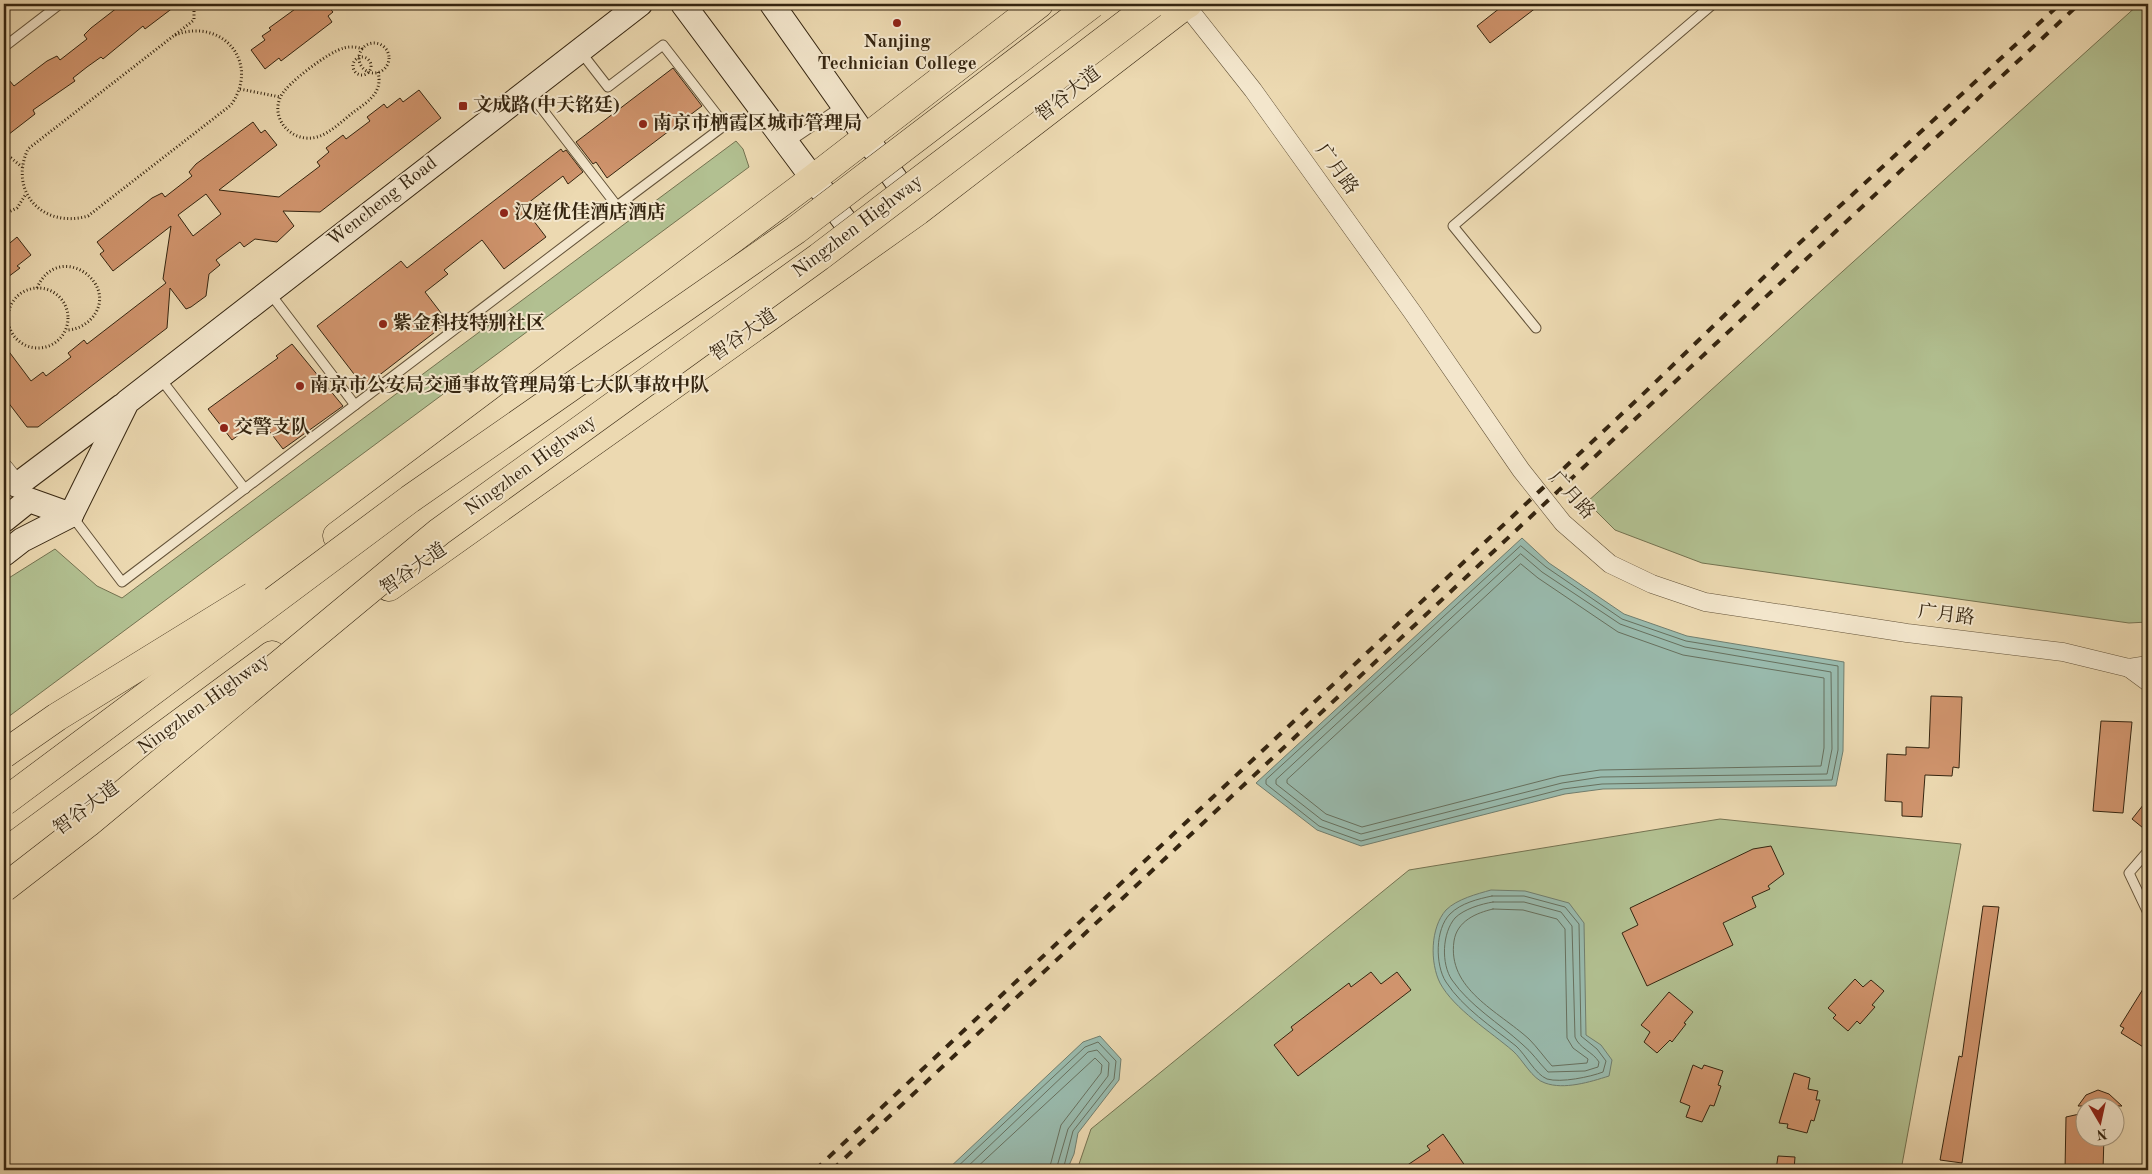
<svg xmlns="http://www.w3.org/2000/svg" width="2152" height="1174" font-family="'Old Standard TT','Noto Serif SC',serif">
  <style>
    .green { fill: #b2c091; stroke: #747250 }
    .water { fill: #99baad; stroke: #717e6e }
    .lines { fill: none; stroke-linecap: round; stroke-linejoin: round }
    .shore { stroke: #67705e; stroke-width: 1 }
    .building { fill: #d0946d; stroke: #352510; fill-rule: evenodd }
    .lane-casing { stroke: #635238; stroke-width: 11 }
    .street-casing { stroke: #635238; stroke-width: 19 }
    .secondary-casing { stroke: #352510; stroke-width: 26 }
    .primary-casing { stroke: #352510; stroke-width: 29 }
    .highway-casing { stroke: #352510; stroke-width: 29 }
    .path { stroke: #352510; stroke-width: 3; stroke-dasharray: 1 2.5; stroke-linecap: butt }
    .lane { stroke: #f3e6cc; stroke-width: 9 }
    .street { stroke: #f3e6cc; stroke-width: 18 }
    .secondary { stroke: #f3e6cc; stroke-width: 24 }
    .primary { stroke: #ecd9b1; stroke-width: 28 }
    .highway { stroke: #ecd9b1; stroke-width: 28 }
    .rail { stroke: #352510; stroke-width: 4; stroke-dasharray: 9 9; stroke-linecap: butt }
    .highway-bridge-casing { stroke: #352510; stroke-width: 29; stroke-linecap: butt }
    .highway-bridge { stroke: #ecd9b1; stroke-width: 28 }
    .poi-dot { fill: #8f2418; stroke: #f3e6cc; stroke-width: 2 }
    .labels { text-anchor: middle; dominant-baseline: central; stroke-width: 4; stroke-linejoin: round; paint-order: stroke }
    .poi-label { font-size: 19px; font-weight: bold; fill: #352510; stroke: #f3e6cc; text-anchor: start }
    .street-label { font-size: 19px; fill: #352510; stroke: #f3e6cc }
  </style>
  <rect width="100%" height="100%" fill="#ecd9b1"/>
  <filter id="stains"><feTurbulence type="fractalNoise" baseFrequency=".004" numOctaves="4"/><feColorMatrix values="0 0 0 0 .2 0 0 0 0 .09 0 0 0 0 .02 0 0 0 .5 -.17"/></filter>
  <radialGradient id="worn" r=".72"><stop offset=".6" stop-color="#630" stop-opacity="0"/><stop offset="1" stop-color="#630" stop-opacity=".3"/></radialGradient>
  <g class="green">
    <path d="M2139,4H2148V622L2129,623L1702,563L1615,530L1587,502Z"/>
    <path d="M736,141L743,149L749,167L4,720V581L55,549L97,586L122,598Z"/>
    <path d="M1720,819L1961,844L1901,1170H1077L1091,1129L1409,870Z"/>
  </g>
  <g class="water">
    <path d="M1522,538L1549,563L1624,614L1687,636L1844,662L1843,751L1836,786L1603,789L1565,794L1361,846L1317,830L1256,783Z"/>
    <path d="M1491,890L1525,891L1569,903L1584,923L1586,1035L1601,1045L1612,1060L1609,1076C1590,1082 1564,1090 1545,1083C1532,1079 1523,1060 1513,1051C1491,1032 1454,1009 1440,983C1430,963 1430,928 1446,910C1457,899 1477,894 1491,890Z"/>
    <path d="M1100,1036L1121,1059L1119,1080L1078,1133L1074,1154L1067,1170H947L1083,1042Z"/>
  </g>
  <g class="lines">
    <g class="shore">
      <path d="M1521,546L1546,567L1622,619L1686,641L1838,666V750L1832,780L1602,784L1563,789L1361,841L1319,826L1266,784V780Z"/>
      <path d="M1521,554L1542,572L1620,624L1685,647L1831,672L1832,749L1827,774L1601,777L1562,783L1361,834L1322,820L1276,784V780Z"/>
      <path d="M1521,564L1538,578L1618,632L1683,655L1824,678V748L1821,766L1600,770L1560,776L1362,827L1326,814L1287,783V780Z"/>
      <path d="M1492,896H1524L1565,907L1579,924L1581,1036L1597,1049L1606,1061L1603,1072C1590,1077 1561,1083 1547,1079C1535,1074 1526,1055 1516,1046C1492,1027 1463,1008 1446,982C1435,965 1435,929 1450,914C1461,903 1478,899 1492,896Z"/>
      <path d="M1493,902H1524L1561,912L1572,926L1575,1037C1579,1048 1593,1052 1599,1062L1598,1067L1585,1071L1548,1072C1539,1063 1532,1052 1522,1044C1499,1023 1470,1006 1452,980C1441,964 1442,933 1455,918C1464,909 1481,904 1493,902Z"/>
      <path d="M1493,909L1523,910L1557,919L1565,929L1567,1038L1573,1048L1588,1059L1587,1063L1552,1066C1544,1057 1537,1047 1529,1039C1498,1011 1447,989 1454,941C1457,921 1476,913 1493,909Z"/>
      <path d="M954,1170L1085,1047L1098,1042L1116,1061L1114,1079L1073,1131L1063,1170"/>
      <path d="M964,1170L1088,1052L1097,1050L1109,1063L1108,1076L1068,1129L1056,1170"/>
      <path d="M974,1170L1095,1058L1102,1065L1101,1073L1061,1125L1049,1170"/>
    </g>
  </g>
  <g class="building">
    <path d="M122,4H178L145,29L143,26L103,59L101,57L87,67L73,78L75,81L33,110L35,114L4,138V74L14,86L47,61L57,56L60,60L87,39L84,35L91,28Z"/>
    <path d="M302,4H326L333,12L328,16L332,22L281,61L279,58L265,69L251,50L265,40L262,36L271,30L269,28Z"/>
    <path d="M1505,4H1541L1490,43L1477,26Z"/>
    <path d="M673,68L702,106L607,178L596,162L593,164L576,142Z"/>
    <path d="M419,90L441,118L320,212L283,211L294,226L277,242L255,239L244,247L240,242L216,260L220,265L209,274L206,296L191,307L186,309L170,288L167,328L38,427H27L4,397V345L31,381L43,372L46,376L71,357L68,353L84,340L87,344L166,283L163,279L171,226L113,271L100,254L104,251L97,242L152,198L162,193L165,197L192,176L189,172L196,164L253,122L261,133L265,130L277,145L219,190L279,197L320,166L317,162L329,152L326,148L343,135L346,139L370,121L367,117L384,104L387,108L400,98L403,102ZM206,194L221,214L193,236L178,215Z"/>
    <path d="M561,149L563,152L566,150L583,172L568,184L563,176L523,207L546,237L504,269L482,240L444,270L448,274L425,292L448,322L364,387L317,326L401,261L407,268Z"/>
    <path d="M17,237L31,255L17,266L20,268L4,280V248Z"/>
    <path d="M292,344L343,406L283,449L260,419L232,440L208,409L278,358L276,356Z"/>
    <path d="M1931,696L1962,697L1959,768L1953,767L1952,776L1925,775L1922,817L1902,816V802L1885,801L1887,754L1906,755V747L1929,748Z"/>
    <path d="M2101,721L2132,722L2123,813L2093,811Z"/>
    <path d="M2148,799V832L2132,819Z"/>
    <path d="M1771,846L1784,874L1768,886L1770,889L1752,897L1756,907L1723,923L1733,945L1647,986L1622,933L1638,925L1630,908L1753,849Z"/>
    <path d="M1983,906L1999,907L1962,1163L1940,1160L1959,1056L1962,1057Z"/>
    <path d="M1371,972L1381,984L1397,972L1411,990L1298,1076L1274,1045L1293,1030L1291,1027L1349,983L1351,987Z"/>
    <path d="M1855,979L1863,987L1871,980L1884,991L1872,1005L1875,1007L1860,1024L1857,1021L1848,1031L1833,1018L1836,1015L1828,1008Z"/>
    <path d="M2148,981V1050L2121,1033L2124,1028L2120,1026Z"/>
    <path d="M1669,992L1693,1012L1684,1023L1686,1024L1672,1042L1670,1040L1657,1053L1644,1042L1650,1032L1641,1025Z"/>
    <path d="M1693,1065L1702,1069L1704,1065L1723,1071L1718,1085L1721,1086L1714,1106L1710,1105L1702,1122L1686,1117L1690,1106L1680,1102Z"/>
    <path d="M1794,1073L1810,1078L1808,1089L1818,1091L1816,1100H1820L1814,1121L1811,1120L1807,1133L1787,1128L1788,1124L1779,1123Z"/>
    <path d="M2098,1090L2109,1094L2122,1106H2078L2086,1095Z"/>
    <path d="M2084,1113V1136H2104L2103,1170H2065L2066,1117Z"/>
    <path d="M1443,1134L1468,1170H1400L1430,1150L1427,1146Z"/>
    <path d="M1778,1156L1795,1157L1794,1170H1776Z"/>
  </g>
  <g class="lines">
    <defs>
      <g id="lane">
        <path d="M4,47L60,4"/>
        <path d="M529,92L617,206L725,125L663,45L608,87L580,51"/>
        <path d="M789,142L842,106"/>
        <path d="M269,292L355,405"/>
        <path d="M1536,328L1453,226L1713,4"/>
        <path d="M160,378L245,489"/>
        <path d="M72,516L122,582L617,206"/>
        <path d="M2148,851L2129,873L2148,913"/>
      </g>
      <g id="street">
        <path d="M1185,4L1253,90L1413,313L1521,470L1563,523L1610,564L1652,584L1705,602L1907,633L2063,652L2129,668L2148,665"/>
        <path d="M4,468L24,493"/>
        <path d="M2129,668L2148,682"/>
      </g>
      <g id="secondary">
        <path d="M683,4L864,247"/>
        <path d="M772,4L915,207"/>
        <path d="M17,485L122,406"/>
        <path d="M4,520L29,500L71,515L127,402L640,4"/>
        <path d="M4,554L22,540L71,515"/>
      </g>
      <g id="primary">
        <path d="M337,536L814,178L1039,4"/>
        <path d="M389,587L918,211L1187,4"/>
        <path d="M4,780L170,660"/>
      </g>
      <g id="highway">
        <path d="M1186,5L1188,4"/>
        <path d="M4,853L272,655"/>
      </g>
    </defs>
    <use href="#lane" class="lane-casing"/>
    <use href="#street" class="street-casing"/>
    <use href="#secondary" class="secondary-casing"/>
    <use href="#primary" class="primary-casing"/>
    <use href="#highway" class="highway-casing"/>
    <g class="path">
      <path d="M175,35C222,17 261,62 231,105L88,216C43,229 8,192 28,149L194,20V8L191,4"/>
      <circle cx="374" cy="58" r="15"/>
      <path d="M363,49C357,47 351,46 344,48C330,51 287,83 281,96C269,119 293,144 317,137C331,133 343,120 355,111C369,101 383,92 378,72"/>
      <circle cx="362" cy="66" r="9"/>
      <path d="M240,89L280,97"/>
      <path d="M4,156L11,158L22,167"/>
      <path d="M4,214L17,208L26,194"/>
      <circle cx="38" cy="318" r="30"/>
      <path d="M37,288C59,238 124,286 90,320C84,326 75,330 66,330"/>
    </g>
    <use href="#lane" class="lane"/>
    <use href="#street" class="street"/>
    <use href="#secondary" class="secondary"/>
    <use href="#primary" class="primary"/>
    <use href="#highway" class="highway"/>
    <g class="rail">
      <path d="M815,1170L1641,396L1792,250L2060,4"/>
      <path d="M832,1170L2079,4"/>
    </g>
    <defs>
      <g id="highway-bridge">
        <path d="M4,754L57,717L253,596"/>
        <path d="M4,802L410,499L796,230L1092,4"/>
        <path d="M4,888L88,823L439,532L819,257L1152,4"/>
      </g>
    </defs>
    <use href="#highway-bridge" class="highway-bridge-casing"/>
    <use href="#highway-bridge" class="highway-bridge"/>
  </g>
  <g class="poi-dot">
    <circle cx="897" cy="23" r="5"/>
    <rect x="458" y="101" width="10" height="10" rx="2.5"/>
    <circle cx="643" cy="124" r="5"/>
    <circle cx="504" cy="213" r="5"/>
    <circle cx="383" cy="324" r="5"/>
    <circle cx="300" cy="386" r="5"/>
    <circle cx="224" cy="428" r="5"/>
  </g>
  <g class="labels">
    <g class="poi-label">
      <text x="897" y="42" text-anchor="middle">Nanjing<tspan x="897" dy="22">Technician College</tspan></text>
      <text x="473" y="106">文成路(中天铭廷)</text>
      <text x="653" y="124">南京市栖霞区城市管理局</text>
      <text x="514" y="213">汉庭优佳酒店酒店</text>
      <text x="393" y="324">紫金科技特别社区</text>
      <text x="310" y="386">南京市公安局交通事故管理局第七大队事故中队</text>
      <text x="234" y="428">交警支队</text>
    </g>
    <g class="street-label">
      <text transform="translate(1069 95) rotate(-38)">智谷大道</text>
      <text transform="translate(1336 170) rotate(54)">广月路</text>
      <text transform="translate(383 202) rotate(-38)">Wencheng Road</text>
      <text transform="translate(858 227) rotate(-37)">Ningzhen Highway</text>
      <text transform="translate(744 336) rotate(-35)">智谷大道</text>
      <text transform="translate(531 466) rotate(-36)">Ningzhen Highway</text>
      <text transform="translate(1571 496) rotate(48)">广月路</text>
      <text transform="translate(414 570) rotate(-35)">智谷大道</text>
      <text transform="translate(1946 616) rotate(7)">广月路</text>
      <text transform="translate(204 705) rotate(-36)">Ningzhen Highway</text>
      <text transform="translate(87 809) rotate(-37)">智谷大道</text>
    </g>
  </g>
  <rect width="2152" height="1174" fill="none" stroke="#ecd9b1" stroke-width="20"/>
  <rect x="5" y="5" width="2142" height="1164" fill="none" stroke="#352510" stroke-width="2.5"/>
  <rect x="10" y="10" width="2132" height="1154" fill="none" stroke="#352510"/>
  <g transform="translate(2100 1122) rotate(171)"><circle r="24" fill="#f3e6cc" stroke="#a79981"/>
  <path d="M0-4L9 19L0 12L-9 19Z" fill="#8f2418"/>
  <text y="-8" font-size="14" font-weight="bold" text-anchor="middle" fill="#352510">N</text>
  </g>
  <rect width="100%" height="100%" filter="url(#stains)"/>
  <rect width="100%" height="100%" fill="url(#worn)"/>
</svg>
